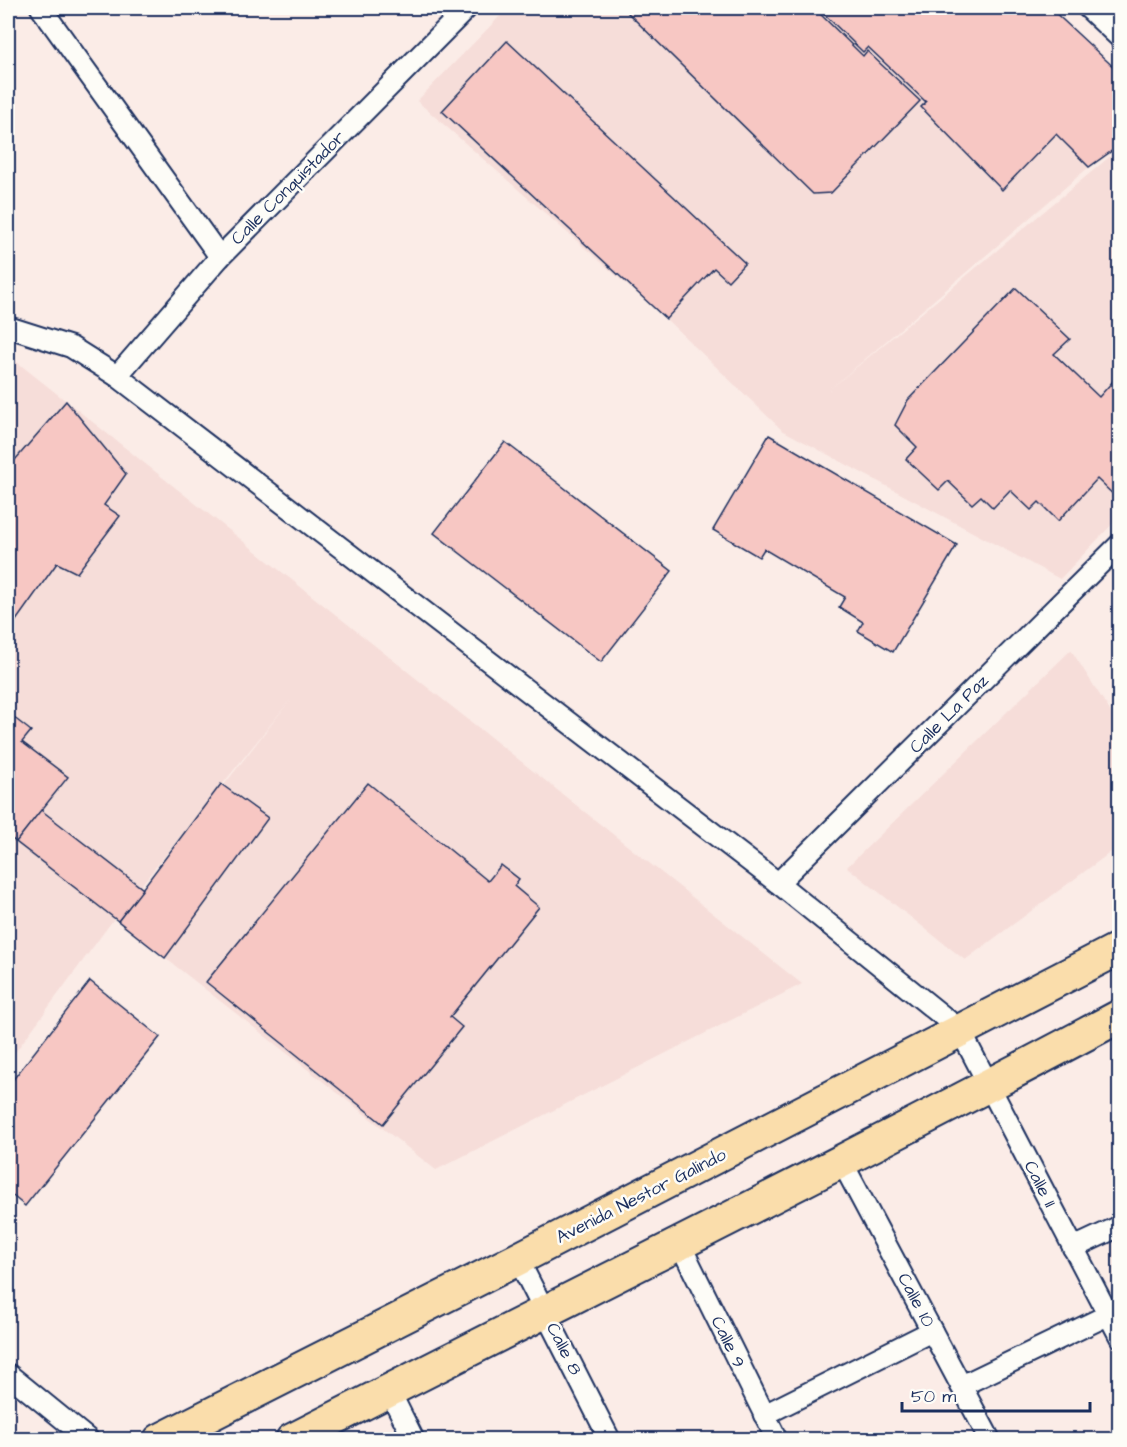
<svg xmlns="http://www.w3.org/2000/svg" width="1127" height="1447" font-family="'Architects Daughter',sans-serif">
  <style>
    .built { fill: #f6ddd9 }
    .building { fill: #f7c7c3; stroke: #1b2f5e; stroke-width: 1.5 }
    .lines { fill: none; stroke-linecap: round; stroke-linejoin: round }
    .minor-casing { stroke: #1b2f5e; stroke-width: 24 }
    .primary-casing { stroke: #1b2f5e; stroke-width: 36 }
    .minor { stroke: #fdfcf7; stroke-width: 20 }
    .primary { stroke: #faddab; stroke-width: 32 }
    .labels { text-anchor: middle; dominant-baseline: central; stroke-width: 5; stroke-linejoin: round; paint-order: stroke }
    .street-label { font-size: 18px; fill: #1b2f5e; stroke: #fdfcf7 }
  </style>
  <rect width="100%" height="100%" fill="#fbece7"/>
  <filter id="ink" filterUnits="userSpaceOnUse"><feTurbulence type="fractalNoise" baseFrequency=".0167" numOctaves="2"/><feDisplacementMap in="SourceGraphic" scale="12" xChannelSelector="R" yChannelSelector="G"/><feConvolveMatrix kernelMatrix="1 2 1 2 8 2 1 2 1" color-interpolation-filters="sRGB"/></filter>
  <g filter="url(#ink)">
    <g class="built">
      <path d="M508,8H1050L1119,73L1089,167L829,390L1119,149V517L1060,579L782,430L666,319L417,101Z"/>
      <path d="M8,355L350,626L802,984L436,1170L118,921L291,699L110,924L8,1062Z"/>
      <path d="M1071,650L1119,725V846L965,960L847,867Z"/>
    </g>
    <g class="building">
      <path d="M634,8H814L863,56L867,51L920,101L831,193L813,194L628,13Z"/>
      <path d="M818,8H1050L1120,73V145L1089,167L1056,134L1002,190L921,107L926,102L868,47L863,52Z"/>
      <path d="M507,41L745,263L728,281L714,268L666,319L442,111Z"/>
      <path d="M1016,288L1070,339L1054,354L1099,397L1114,380L1120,385V501L1097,479L1058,521L1039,502L1031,510L1010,490L993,508L981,496L972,504L948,481L939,490L906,459L917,447L895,425L908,400Z"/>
      <path d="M66,401L126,474L104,505L120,516L77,573L57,563L8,632V468Z"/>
      <path d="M769,435L957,545L893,652L858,631L863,622L839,607L845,597L764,549L759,557L713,530Z"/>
      <path d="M505,442L672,571L601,662L434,533Z"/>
      <path d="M8,713L31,731L22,742L68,777L16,842L8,836Z"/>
      <path d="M368,783L488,881L501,865L519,879L514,886L539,907L450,1017L462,1027L383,1124L206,982Z"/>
      <path d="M221,784L268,818L165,958L118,921Z"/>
      <path d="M41,810L143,889L118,921L16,842Z"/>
      <path d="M90,981L160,1037L25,1206L8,1192V1086Z"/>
    </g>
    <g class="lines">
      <defs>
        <g id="minor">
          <path d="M41,8L220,257"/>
          <path d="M1088,8L1120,38"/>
          <path d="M8,327L71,347L117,376L778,883L960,1030L1120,1337"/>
          <path d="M117,376L220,257L467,8"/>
          <path d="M778,883L1120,544"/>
          <path d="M842,1162L990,1440"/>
          <path d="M680,1244L777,1440"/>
          <path d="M1073,1248L1120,1226"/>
          <path d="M518,1259L610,1440"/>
          <path d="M8,1374L89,1440"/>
          <path d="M961,1386L1108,1315"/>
          <path d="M389,1390L414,1440"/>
          <path d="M764,1415L932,1331"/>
        </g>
        <g id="primary">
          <path d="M160,1440L518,1259L1120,948"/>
          <path d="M292,1440C568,1299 846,1162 1120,1016"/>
        </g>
      </defs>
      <use href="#minor" class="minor-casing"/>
      <use href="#primary" class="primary-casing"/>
      <use href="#minor" class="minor"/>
      <use href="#primary" class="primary"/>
    </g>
  </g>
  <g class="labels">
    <g class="street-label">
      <text transform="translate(288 188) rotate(-45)">Calle Conquistador</text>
      <text transform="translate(949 714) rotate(-45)">Calle La Paz</text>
      <text transform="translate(1040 1184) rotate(63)">Calle 11</text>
      <text transform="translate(641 1196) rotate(-27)">Avenida Nestor Galindo</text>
      <text transform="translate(916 1300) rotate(62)">Calle 10</text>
      <text transform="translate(728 1342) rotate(64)">Calle 9</text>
      <text transform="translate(564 1349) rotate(63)">Calle 8</text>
    </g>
  </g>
  <rect width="1127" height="1447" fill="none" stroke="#fdfcf7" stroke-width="30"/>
  <rect x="15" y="15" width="1097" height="1417" fill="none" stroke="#1b2f5e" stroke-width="2" filter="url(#ink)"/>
  <path d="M902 1402v9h188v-9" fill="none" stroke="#1b2f5e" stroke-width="3"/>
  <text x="911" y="1402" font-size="18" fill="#1b2f5e" stroke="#fdfcf7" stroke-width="4.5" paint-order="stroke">50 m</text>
</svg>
